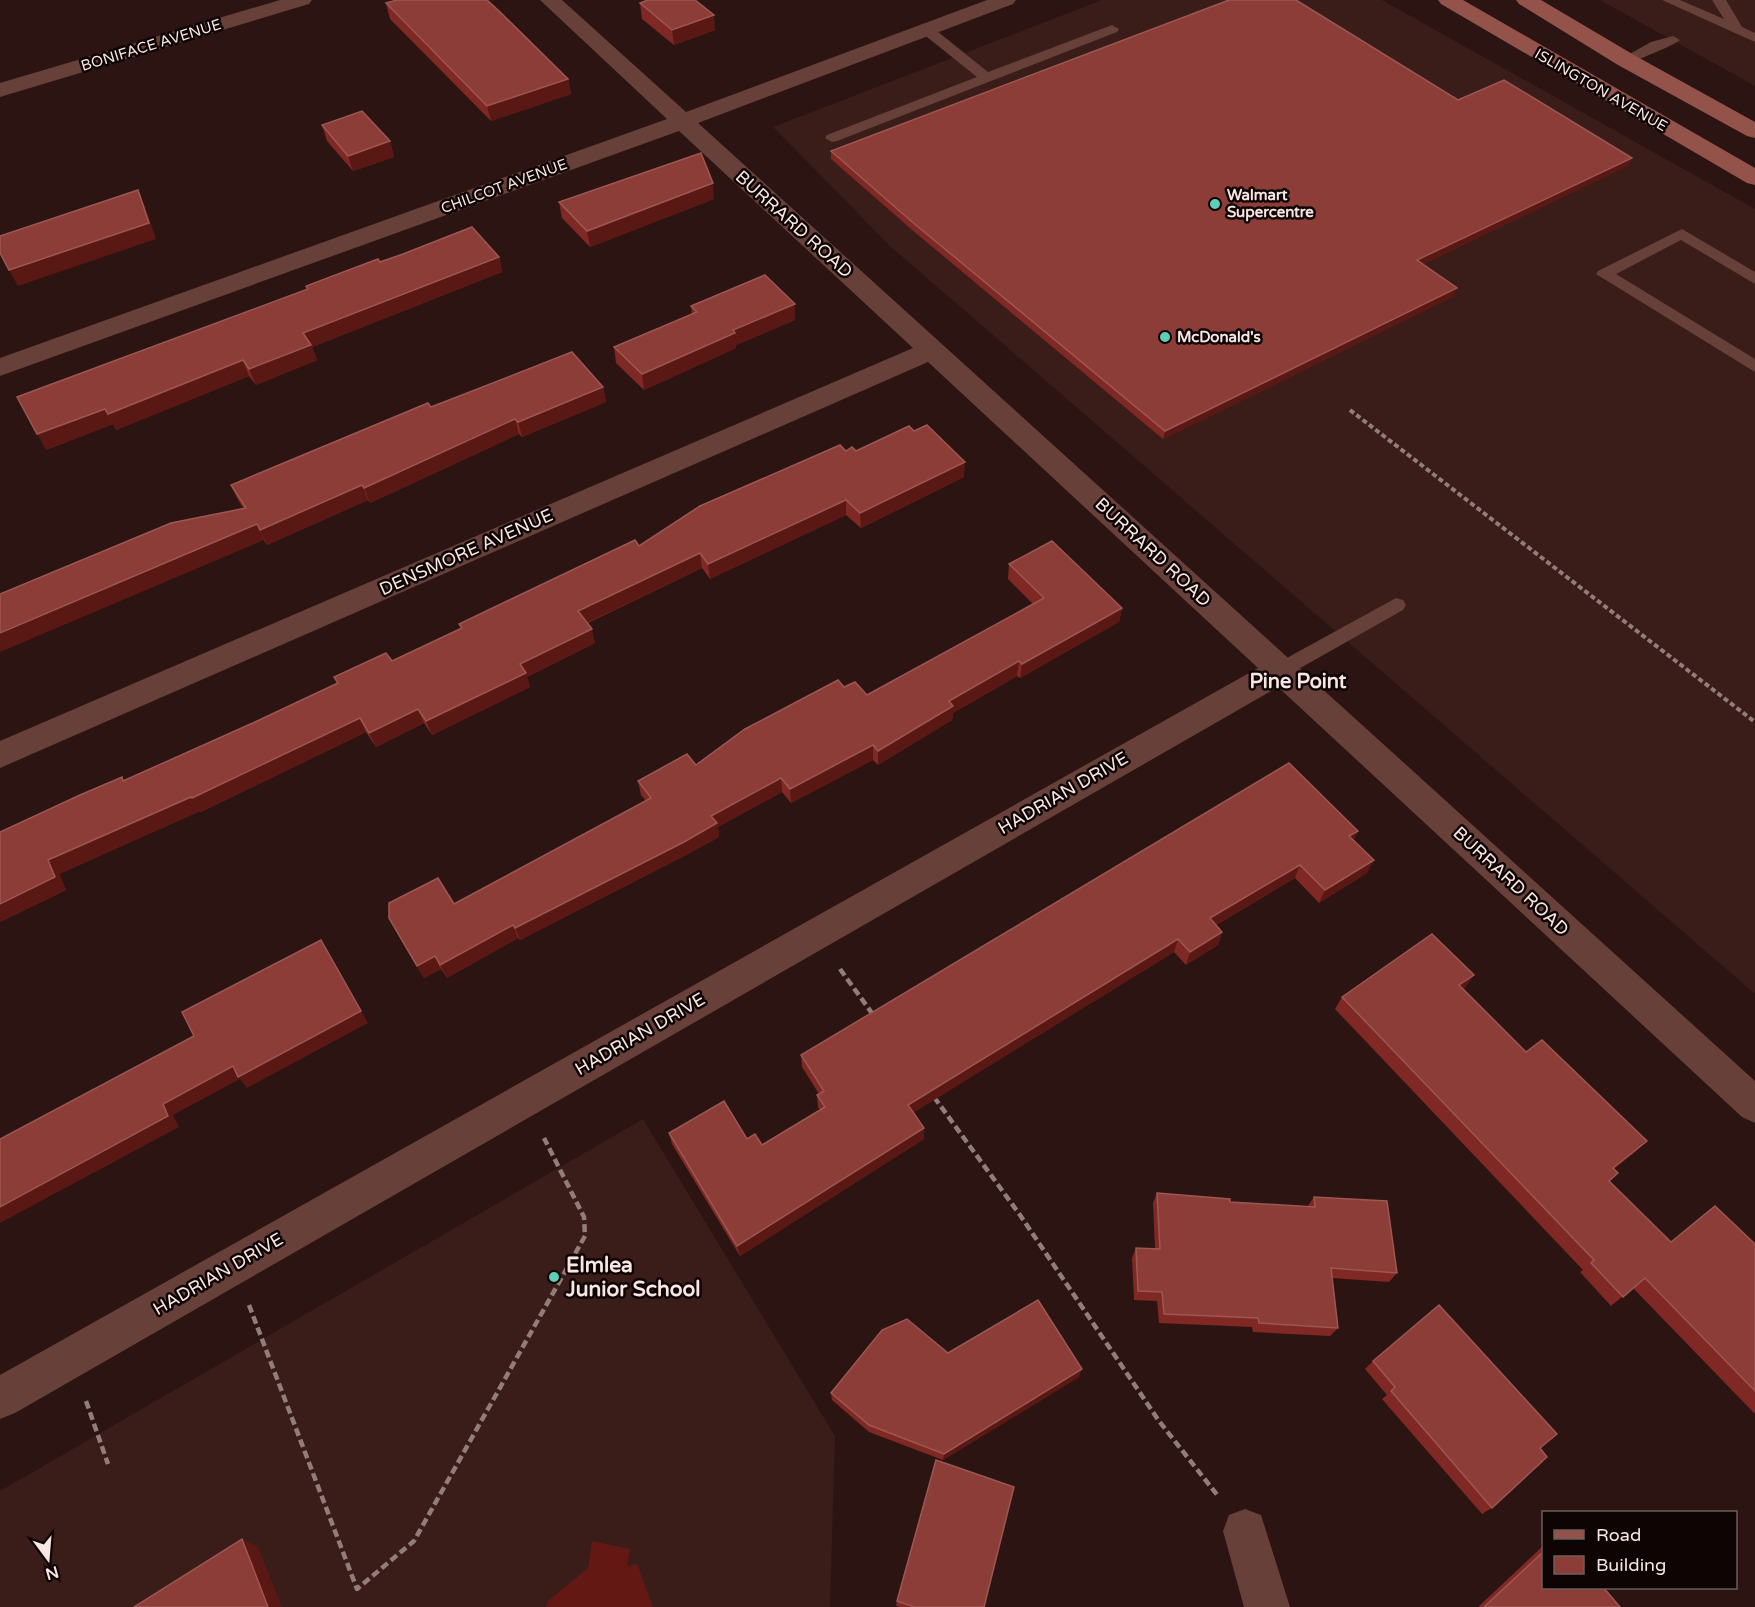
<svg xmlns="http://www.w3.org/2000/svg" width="1755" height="1607" font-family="'Varela Round',sans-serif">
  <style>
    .built { fill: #3a1c19 }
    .green { fill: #631813 }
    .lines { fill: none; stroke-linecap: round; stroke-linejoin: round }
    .path-far1 { stroke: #917d7a; stroke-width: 4; stroke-dasharray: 5 3; stroke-linecap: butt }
    .path { stroke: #917d7a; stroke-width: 4.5; stroke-dasharray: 8 4; stroke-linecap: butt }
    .service { fill: #68403a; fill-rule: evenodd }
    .minor { fill: #68403a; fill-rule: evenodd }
    .secondary { fill: #93534a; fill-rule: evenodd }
    .wall { fill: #802823 }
    .shaded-wall { fill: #591813 }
    .building { fill: #8d3d38; stroke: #9d5753; stroke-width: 1.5 }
    .poi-dot { fill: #5eceb8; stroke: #0d0403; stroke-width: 2 }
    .labels { text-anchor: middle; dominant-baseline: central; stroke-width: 5; stroke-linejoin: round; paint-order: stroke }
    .far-street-label { font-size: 15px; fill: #f7e6e3; stroke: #0d0403 }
    .far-poi-label { font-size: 15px; font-weight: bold; fill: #f7e6e3; stroke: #0d0403; text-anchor: start }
    .street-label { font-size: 18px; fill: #f7e6e3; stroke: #0d0403 }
    .neighbourhood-label { font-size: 20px; font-weight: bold; fill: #f7e6e3; stroke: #0d0403 }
    .near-poi-label { font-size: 21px; font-weight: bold; fill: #f7e6e3; stroke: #0d0403; text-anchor: start }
  </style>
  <rect width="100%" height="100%" fill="#2b1411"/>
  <g class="built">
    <path d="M1102,0H1382L1755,209V994L891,247L773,127Z"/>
    <path d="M1600,0H1755V86Z"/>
    <path d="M643,1119L835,1436L830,1607H0V1491Z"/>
  </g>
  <path class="green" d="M592,1541L630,1549L627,1566L637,1564L653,1607H546L548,1601L588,1568Z"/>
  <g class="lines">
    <path class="path-far1" d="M1350,410L1755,722"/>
    <g class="path">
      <path d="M840,969L874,1016"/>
      <path d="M934,1097L1020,1215L1159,1421L1218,1496"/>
      <path d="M249,1305L357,1589L414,1541L585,1236L584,1217L544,1138"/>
      <path d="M86,1401L108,1464"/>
    </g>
    <g class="service">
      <path d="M1662,0H1680L1724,19L1712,0H1726L1742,27L1755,33V42Z"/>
      <path d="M1112,25L1119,29L1117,32L837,141L832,142L825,138L827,135L977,77L922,33L920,30L922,27H932L988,72Z"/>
      <path d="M1673,36L1680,40C1675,45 1641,58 1631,63L1626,64L1619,60L1651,42Z"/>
      <path d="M1682,229L1755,272V284L1681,240L1616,274L1755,359V372L1596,274L1598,271Z"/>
      <path d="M1396,598L1403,600L1406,605L1403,610L1288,675L1281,678L1274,675L1271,670L1274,665Z"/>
    </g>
    <g class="minor">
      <path d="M280,0H312L309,4L0,97V83Z"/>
      <path d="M540,0H562L686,112L987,0H1016L1013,4L698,123L1755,1081V1123L1742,1117L1278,687L15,1413L0,1419V1375L1258,668L928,362L0,768V741L913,348L679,131L0,376V358L667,119Z"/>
      <path d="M1245,1509L1261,1515L1290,1607H1244L1223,1531L1229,1515Z"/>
    </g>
    <g class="secondary">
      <path d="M1438,0H1463L1755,168V185L1747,183L1441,4Z"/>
      <path d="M1516,0H1541L1634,55L1755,122V138L1747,136L1618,65L1519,4Z"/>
    </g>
  </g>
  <g class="wall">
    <path d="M386,3L568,79L571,94L491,121L390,19Z"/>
    <path d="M640,3L715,30L674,45L642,19Z"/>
    <path d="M1458,100L1629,165L1423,264L1454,296L1163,439L911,229L831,159V151Z"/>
    <path d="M322,125L390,141L394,157L353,171L327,141Z"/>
    <path d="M714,199L590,247L562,218L559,202Z"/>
    <path d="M499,257L502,272L312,347L317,360L256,385L249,376L116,430L113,424L46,450L307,289L306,286L380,262Z"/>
    <path d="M795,304V320L736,345V348L644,390L616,363L614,347L692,315L691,306Z"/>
    <path d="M603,387L606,402L522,437L519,434L370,503L368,500L267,545L238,500L231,485L431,407Z"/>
    <path d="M846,451H856L964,477L861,528L846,515L710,579L702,568L588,623L595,643L527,677L530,687L432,735L424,723L376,747L366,732L201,812L200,811L59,874L66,890L0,922L122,777L124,781L255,722L337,683L334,677L392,661L461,628L459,624L639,546Z"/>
    <path d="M1009,564L1122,608L1119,622L1020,678L1017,676L953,713L952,720L878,765L873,760L791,803L782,792L718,827L719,837L686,855L520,940L518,938L447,978L441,969L424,978L389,918L454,904L646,801L641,795L638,781L696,765L844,687L867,695L1033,604L1008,579Z"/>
    <path d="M1354,840L1367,873L1319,903L1295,878L1216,925L1222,932L1218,945L1186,965L1174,952L914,1112L924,1128V1139L740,1256L672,1144L669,1133L747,1139L762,1145L820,1110L818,1107L817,1095L819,1094L802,1067L801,1055Z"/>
    <path d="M1474,975L1465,987L1463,989L1526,1052L1647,1141L1635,1152L1614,1169L1609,1181L1670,1242L1755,1244V1414L1633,1288L1611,1306L1580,1272L1583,1270L1335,1009L1342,997Z"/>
    <path d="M1157,1193L1230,1202L1307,1207L1314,1197L1397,1273L1389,1282L1332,1278L1338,1328L1330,1336L1253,1332L1252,1327L1159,1323L1157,1301L1134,1300L1132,1258L1136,1248L1155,1249L1153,1203Z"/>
    <path d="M1373,1361L1540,1448L1492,1508L1482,1514L1382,1399L1387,1395L1365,1369Z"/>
    <path d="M1079,1377L943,1460L869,1432L832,1400L831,1393Z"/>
    <path d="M1544,1545V1587L1620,1607H1478Z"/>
    <path d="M897,1601L984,1607H900L896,1606Z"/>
  </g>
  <g class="shaded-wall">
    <path d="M714,15L715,30L674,45L672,30Z"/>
    <path d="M568,79L571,94L491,121L487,106Z"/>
    <path d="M390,141L394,157L353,171L348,156Z"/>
    <path d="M1632,158L1629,165L1415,268L1417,260Z"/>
    <path d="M713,183L714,199L590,247L587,231Z"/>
    <path d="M138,190L145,206L156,239L18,286L9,270Z"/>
    <path d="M499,257L502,272L312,347L317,360L256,385L249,369L303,333Z"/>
    <path d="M1457,288L1454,296L1163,439L1165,431Z"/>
    <path d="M795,304V320L736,345V348L644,390L642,374L733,330Z"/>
    <path d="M243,360L249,376L116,430L108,414Z"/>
    <path d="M603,387L606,402L522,437L518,422Z"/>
    <path d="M105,409L113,424L46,450L37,434Z"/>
    <path d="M515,419L519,434L370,503L364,488Z"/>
    <path d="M965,462L964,477L861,528L860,513Z"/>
    <path d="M362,485L368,500L267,545L260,530Z"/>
    <path d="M846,500V515L710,579L708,564Z"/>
    <path d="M257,524L264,540L0,652V633Z"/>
    <path d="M700,553L702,568L582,625L578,611Z"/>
    <path d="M1122,608L1119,622L1020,678L1022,664Z"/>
    <path d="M592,629L595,643L527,677L530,687L432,735L426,721L520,664Z"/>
    <path d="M1019,661L1017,676L953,713L952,720L878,765V751L949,701Z"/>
    <path d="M418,709L424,723L376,747L369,733Z"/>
    <path d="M360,718L366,732L201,812L200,811L59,874L66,890L0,922V904L48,860Z"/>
    <path d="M873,745V760L791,803L790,789Z"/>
    <path d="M781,778L782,792L718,827L719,837L686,855L520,940L515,928L711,816Z"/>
    <path d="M1358,831L1352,844L1349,836Z"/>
    <path d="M1374,860L1367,873L1319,903L1325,890Z"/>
    <path d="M1300,865L1295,878L1205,931L1210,918Z"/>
    <path d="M513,925L518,938L447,978L440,965Z"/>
    <path d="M1222,932L1218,945L1186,965L1190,952Z"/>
    <path d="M1178,939L1174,952L908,1116V1105Z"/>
    <path d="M328,953L368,1023L247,1088L240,1079L173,1115L179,1127L0,1223V1207L163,1104Z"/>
    <path d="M435,956L441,969L424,978L417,966Z"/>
    <path d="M1474,975L1465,987L1451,998L1459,985Z"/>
    <path d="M924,1128V1139L740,1256L737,1246Z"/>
    <path d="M1647,1141L1635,1152L1602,1179L1613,1168Z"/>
    <path d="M1082,1369L1079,1377L943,1460L944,1454Z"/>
    <path d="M242,1539L258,1547L282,1607H268Z"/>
  </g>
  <g class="building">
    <path d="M397,0H487L499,11L568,79L487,106L386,3Z"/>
    <path d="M648,0H695L714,15L672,30L640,3Z"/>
    <path d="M1229,0H1296L1458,100L1504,80L1632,158L1417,260L1457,288L1165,431L911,221L831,151Z"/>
    <path d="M362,111L390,141L348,156L322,125Z"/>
    <path d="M701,153L713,183L587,231L559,202Z"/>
    <path d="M138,190L149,223L9,270L0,253V236Z"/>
    <path d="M472,227L499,257L303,333L311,345L249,369L243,360L108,414L105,409L37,434L17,397L308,289L306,286L378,259L380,262L403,254Z"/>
    <path d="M765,275L795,304L733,330L735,333L642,374L614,347L697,312L691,306Z"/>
    <path d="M572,352L603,387L518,422L515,419L364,488L362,485L260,530L257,524L0,633V594L171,523L246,508L231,485L428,403L431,407Z"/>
    <path d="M927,425L965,462L860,513L846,500L708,564L700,553L578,611L592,629L520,664L526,673L426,721L418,709L369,733L360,718L192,798L191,797L48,860L55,877L0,904V832L80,795L122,777L123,781L255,722L338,683L334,677L386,653L392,661L462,628L459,624L635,540L639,546L700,506L840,445L846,451L852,447L856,451L909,426L914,431Z"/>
    <path d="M1052,541L1122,608L1022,664L1019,661L949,701L953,706L878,751L873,745L790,789L781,778L711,816L717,823L684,842L515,928L513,925L440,965L435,956L417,966L389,918V903L438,878L454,904L651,798L638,781L687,754L696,765L745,729L838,680L844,687L855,682L867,695L1044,598L1009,564Z"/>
    <path d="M1289,763L1358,831L1349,836L1374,860L1325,890L1300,865L1210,918L1222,932L1190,952L1178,939L908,1105L924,1128L737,1246L669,1133L724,1101L747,1139L755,1134L762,1145L825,1107L817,1095L824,1091L801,1055Z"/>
    <path d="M1432,934L1474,975L1459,985L1526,1052L1542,1040L1647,1141L1613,1168L1618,1173L1609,1181L1671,1242L1715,1206L1755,1244V1391L1645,1278L1623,1297L1591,1263L1594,1260L1342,997Z"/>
    <path d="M321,940L361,1011L238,1077L233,1066L163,1104L168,1116L0,1207V1139L194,1036L182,1012Z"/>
    <path d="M1157,1193L1230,1199V1202L1315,1207L1314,1197L1387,1201L1397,1273L1331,1268L1338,1328L1259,1323L1258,1318L1164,1314L1162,1292L1138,1291L1136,1248L1160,1249Z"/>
    <path d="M1038,1300L1082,1369L944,1454L869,1425L831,1393L882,1330L907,1319L948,1353Z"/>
    <path d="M1439,1305L1557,1434L1540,1448L1547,1457L1492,1508L1391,1391L1395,1387L1373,1361Z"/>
    <path d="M936,1460L1014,1487L984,1607H914L897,1601Z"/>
    <path d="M242,1539L268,1607H134Z"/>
    <path d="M1544,1551V1587H1603L1620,1607H1484Z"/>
  </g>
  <g class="poi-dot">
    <circle cx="1215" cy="204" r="6"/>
    <circle cx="1165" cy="337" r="6"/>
    <circle cx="554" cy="1277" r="6"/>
  </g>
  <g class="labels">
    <g class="far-street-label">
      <text transform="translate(151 45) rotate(-17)">BONIFACE AVENUE</text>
      <text transform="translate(1601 90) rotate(30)">ISLINGTON AVENUE</text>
      <text transform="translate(504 186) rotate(-20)">CHILCOT AVENUE</text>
    </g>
    <g class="far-poi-label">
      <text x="1227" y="195">Walmart<tspan x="1227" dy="17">Supercentre</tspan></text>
      <text x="1177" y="337">McDonald's</text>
    </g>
    <g class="street-label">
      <text transform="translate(794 224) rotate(42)">BURRARD ROAD</text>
      <text transform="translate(466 552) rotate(-24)">DENSMORE AVENUE</text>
      <text transform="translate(1153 552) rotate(43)">BURRARD ROAD</text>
      <text transform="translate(1063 793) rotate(-30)">HADRIAN DRIVE</text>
      <text transform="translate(1511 881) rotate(43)">BURRARD ROAD</text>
      <text transform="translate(640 1034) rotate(-30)">HADRIAN DRIVE</text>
      <text transform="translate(218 1274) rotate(-30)">HADRIAN DRIVE</text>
    </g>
    <g class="neighbourhood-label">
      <text x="1298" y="682">Pine Point</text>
    </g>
    <g class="near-poi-label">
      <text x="566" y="1265">Elmlea<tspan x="566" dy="24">Junior School</tspan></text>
    </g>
  </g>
  <rect x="1542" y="1511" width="195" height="78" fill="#0d0403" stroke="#6b5e5d" stroke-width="1.5"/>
  <rect x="1554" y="1530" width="30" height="9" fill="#93534a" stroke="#6b5e5d" stroke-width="1.5"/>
  <text x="1596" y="1541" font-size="18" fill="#f7e6e3">Road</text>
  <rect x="1554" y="1556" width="30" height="18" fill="#8d3d38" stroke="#6b5e5d" stroke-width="1.5"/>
  <text x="1596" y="1571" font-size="18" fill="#f7e6e3">Building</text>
  <g transform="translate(48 1559) rotate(164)" stroke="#0d0403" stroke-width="4.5" paint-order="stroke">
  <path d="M0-4.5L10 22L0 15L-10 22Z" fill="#f7e6e3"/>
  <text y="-9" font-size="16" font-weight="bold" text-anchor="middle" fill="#f7e6e3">N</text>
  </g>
</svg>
